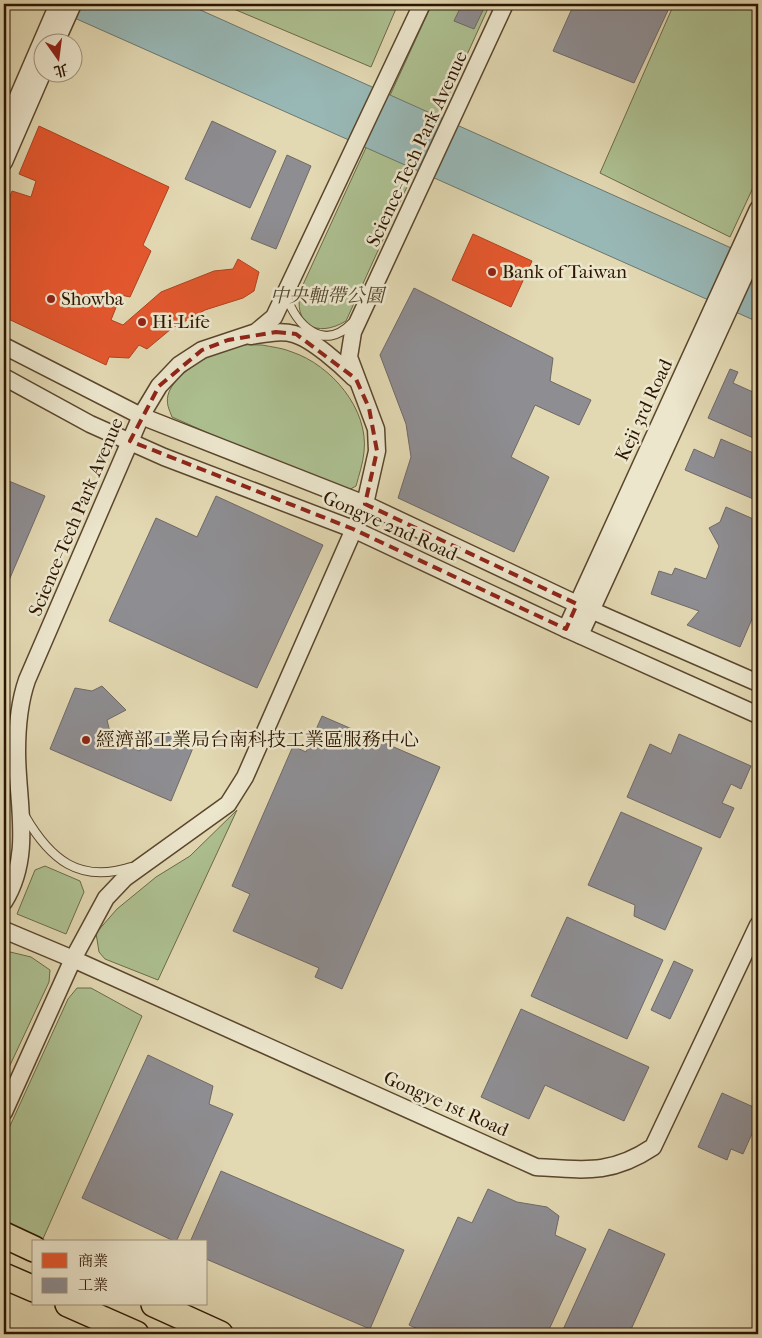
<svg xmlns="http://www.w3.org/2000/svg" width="762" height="1338" font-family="'IM FELL French Canon','Noto Serif TC',serif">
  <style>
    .green { fill: #adc091; stroke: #6c6a48 }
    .water { fill: #98b8b6; stroke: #6d776d }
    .shops { fill: #e4572e; stroke: #ad4320 }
    .industry { fill: #8d8d92; stroke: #706966 }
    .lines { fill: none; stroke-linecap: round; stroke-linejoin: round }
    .service-casing { stroke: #5a462c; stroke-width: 10 }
    .minor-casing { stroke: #5a462c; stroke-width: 19 }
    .primary-casing { stroke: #2c1500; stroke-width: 28 }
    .service { stroke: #ece6cd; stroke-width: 8 }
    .minor { stroke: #ece6cd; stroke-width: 16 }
    .primary { stroke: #e2d8b2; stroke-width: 25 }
    .marked { fill: none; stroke: #8f2418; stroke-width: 4; stroke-dasharray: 10 6; stroke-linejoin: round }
    .poi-dot { fill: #8f2418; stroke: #ece6cd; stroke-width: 2 }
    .labels { text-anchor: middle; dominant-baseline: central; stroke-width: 5; stroke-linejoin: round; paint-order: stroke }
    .street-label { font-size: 19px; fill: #2c1500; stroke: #ece6cd }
    .poi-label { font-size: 19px; fill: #2c1500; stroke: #ece6cd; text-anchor: start }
    .park-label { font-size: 19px; font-style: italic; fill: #53482c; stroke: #ece6cd }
  </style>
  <rect width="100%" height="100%" fill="#e2d8b2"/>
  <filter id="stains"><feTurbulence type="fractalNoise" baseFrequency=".004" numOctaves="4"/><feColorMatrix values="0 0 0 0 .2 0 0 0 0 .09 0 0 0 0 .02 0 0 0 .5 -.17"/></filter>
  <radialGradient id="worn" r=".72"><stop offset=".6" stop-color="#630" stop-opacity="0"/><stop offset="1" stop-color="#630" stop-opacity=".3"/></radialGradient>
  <g class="green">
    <path d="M222,4H398L371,67Z"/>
    <path d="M432,4H490L346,321C316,339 292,324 301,289Z"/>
    <path d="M674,4H758V177L730,237L600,173Z"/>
    <path d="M262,345C272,347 283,348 292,352C331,365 369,409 364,452C363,463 359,475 356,486L347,491L335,489L172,417C169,409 166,404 168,395C173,374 215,350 235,346C243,344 253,345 262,345Z"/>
    <path d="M4,781L9,850L4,878Z"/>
    <path d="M237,810L158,980L105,959L99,952L96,933L117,909L156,877L190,856Z"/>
    <path d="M45,866L80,881L84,892L66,934L17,914L35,870Z"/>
    <path d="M6,951L31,957L50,970L49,982L4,1078V952Z"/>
    <path d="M77,988H91L142,1016L42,1241L4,1221V1139L68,999Z"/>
  </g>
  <path class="water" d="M43,4H187L758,260V322Z"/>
  <g class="shops">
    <path d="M39,126L169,187L143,245L151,251L130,297L121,295L111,320L123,325L161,292L214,271L233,269L238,259L259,272L254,291L243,298L205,310L171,329L147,349L139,345L129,358L109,357L106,365L4,317V252L7,243L4,241V212L12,191L31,197L36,181L19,174Z"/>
    <path d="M473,234L532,261L511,307L452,280Z"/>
  </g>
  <g class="industry">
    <path d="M462,4H486L474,29L454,21Z"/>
    <path d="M574,4H671L634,83L553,51Z"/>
    <path d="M212,121L276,151L250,208L185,179Z"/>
    <path d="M287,155L311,166L276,249L251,239Z"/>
    <path d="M414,288L553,358L550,381L591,400L579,425L535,405L511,457L549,477L514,552L398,498L411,457L406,424L380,355Z"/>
    <path d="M730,369L738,372L733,383L753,392L758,381V440L708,418Z"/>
    <path d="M721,439L758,455V501L685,470L694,449L714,458Z"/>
    <path d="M4,479L45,496L4,592Z"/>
    <path d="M216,496L323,545L257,688L109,621L156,518L197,537Z"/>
    <path d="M726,507L758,521V605L740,647L687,625L699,611L651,594L659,571L672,575L675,568L706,579L719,546L709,528L720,522Z"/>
    <path d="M102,686L126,710L107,720L111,736L139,751L166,732L195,743L171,801L50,749L75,688L92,691Z"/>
    <path d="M322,716L440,767L342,989L315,977L319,968L233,931L250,894L232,886L293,746L306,752Z"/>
    <path d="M679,734L751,766L741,789L731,784L722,803L734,808L720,838L627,797L650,744L671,754Z"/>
    <path d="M621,812L702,848L665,930L634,916L635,905L588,885Z"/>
    <path d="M567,917L663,960L627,1039L531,996Z"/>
    <path d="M674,961L693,970L670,1019L651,1010Z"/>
    <path d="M521,1009L649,1067L624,1121L545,1085L529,1119L481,1097Z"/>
    <path d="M148,1055L213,1086L209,1104L233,1114L176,1242L82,1198Z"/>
    <path d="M722,1093L758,1109V1120L743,1154L731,1149L727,1160L698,1147Z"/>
    <path d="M221,1171L404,1250L370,1329L206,1259V1242H190Z"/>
    <path d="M488,1189L517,1202L547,1207L559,1216L555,1235L586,1249L547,1334H418L420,1330L409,1325L458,1217L472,1223Z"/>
    <path d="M609,1229L665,1254L629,1334H561Z"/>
  </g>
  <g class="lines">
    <defs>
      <g id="service">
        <path d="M286,295C296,325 323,353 352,323"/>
        <path d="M25,816C50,859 79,884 131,867"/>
      </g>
      <g id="minor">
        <path d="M56,42L73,4"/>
        <path d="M4,129L58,4"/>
        <path d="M4,162L43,72"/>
        <path d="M251,336C265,334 280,330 294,334C312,339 341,365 354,378"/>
        <path d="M4,346L141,416L365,504L577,604L758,683"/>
        <path d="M4,377L90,424L164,457L353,529L566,629L758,715"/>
        <path d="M566,629L758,209"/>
        <path d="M580,635L758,246"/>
        <path d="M4,902C33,856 17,802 17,752C17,727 19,703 27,680L141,416L159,386L179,365L202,350L256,332L274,317L422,4"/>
        <path d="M4,930L73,959L536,1167C584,1170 611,1175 653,1147L758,925"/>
        <path d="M4,1112L73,959L106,898L125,878L228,804L245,777L365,504L377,451L376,429L349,357L353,332L505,4"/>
      </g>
      <g id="primary">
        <path d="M4,1235L34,1249"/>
        <path d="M4,1276L34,1289"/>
        <path d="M68,1304L136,1334"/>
        <path d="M154,1304L220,1334"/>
      </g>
    </defs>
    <use href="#service" class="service-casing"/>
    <use href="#minor" class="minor-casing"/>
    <use href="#primary" class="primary-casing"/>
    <use href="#service" class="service"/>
    <use href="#minor" class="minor"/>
    <use href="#primary" class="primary"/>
  </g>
  <path class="marked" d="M276,332L296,334L356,379L369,408L377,451L365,504L577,604L566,629L353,529L130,441L159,386L202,350L228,340Z"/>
  <g class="poi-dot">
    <circle cx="492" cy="272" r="5"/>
    <circle cx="51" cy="299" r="5"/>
    <circle cx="142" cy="322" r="5"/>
    <circle cx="86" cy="740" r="5"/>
  </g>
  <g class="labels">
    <g class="street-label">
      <text transform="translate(417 149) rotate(-65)">Science-Tech Park Avenue</text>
      <text transform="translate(644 410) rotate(-65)">Keji 3rd Road</text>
      <text transform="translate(76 517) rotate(-67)">Science-Tech Park Avenue</text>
      <text transform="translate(390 526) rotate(24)">Gongye 2nd Road</text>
      <text transform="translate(446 1104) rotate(24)">Gongye 1st Road</text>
    </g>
    <g class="poi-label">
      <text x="502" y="272">Bank of Taiwan</text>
      <text x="61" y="299">Showba</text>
      <text x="152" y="322">Hi-Life</text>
      <text x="96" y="740">經濟部工業局台南科技工業區服務中心</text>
    </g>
    <g class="park-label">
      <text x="327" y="296">中央軸帶公園</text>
    </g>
  </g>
  <rect width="762" height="1338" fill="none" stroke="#e2d8b2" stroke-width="20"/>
  <rect x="5" y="5" width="752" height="1328" fill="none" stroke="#2c1500" stroke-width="2.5"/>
  <rect x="10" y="10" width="742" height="1318" fill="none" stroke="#2c1500"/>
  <rect x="32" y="1240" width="175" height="65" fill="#ece6cd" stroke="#9f927b"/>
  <rect x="42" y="1253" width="25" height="15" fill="#e4572e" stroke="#9f927b"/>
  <text x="78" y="1266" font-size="15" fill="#2c1500">商業</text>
  <rect x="42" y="1278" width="25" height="15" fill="#8d8d92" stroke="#9f927b"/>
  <text x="78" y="1290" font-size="15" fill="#2c1500">工業</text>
  <g transform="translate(58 58) rotate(166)"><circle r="24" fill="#ece6cd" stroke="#9f927b"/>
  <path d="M0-4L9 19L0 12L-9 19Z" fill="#8f2418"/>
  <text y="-8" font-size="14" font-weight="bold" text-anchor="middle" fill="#2c1500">北</text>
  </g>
  <rect width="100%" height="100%" filter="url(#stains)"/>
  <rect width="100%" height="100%" fill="url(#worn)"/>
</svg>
